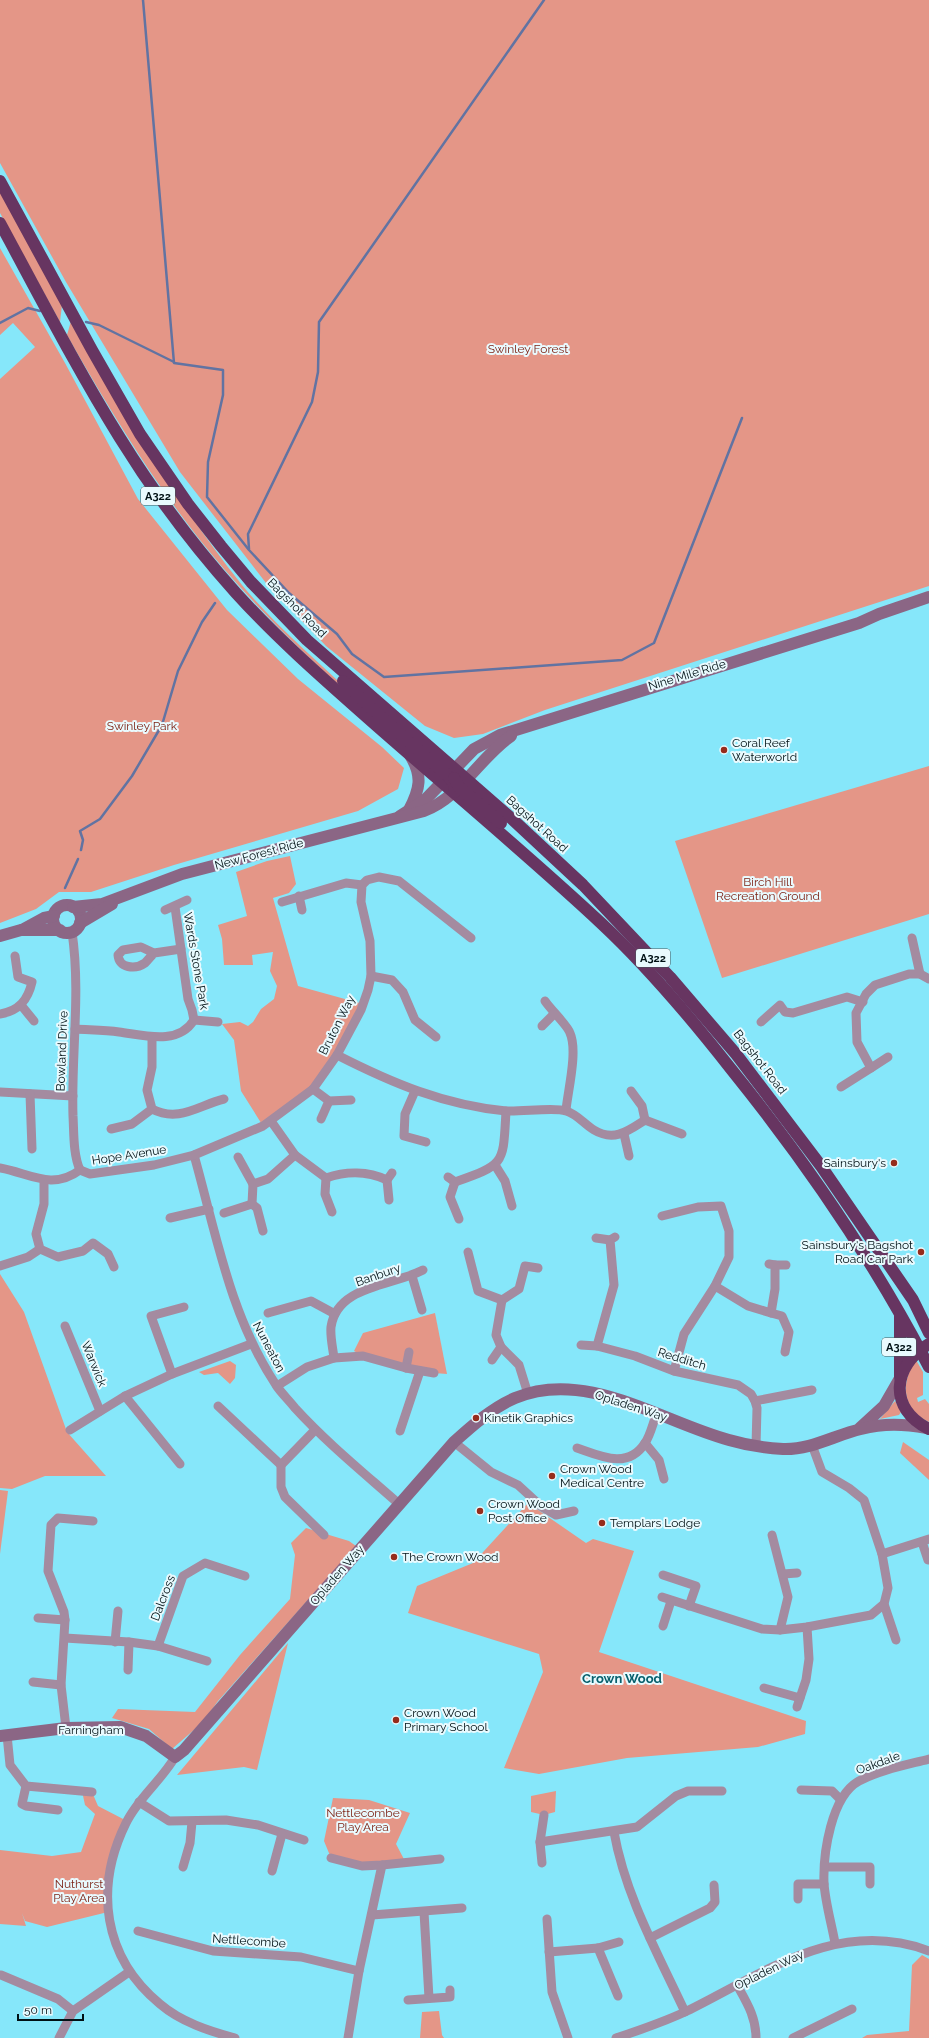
<svg xmlns="http://www.w3.org/2000/svg" width="929" height="2038" font-family="Raleway,sans-serif">
  <style>
    .green { fill: #e49687 }
    .lines { fill: none; stroke-linecap: round; stroke-linejoin: round }
    .stream { stroke: #6173a2; stroke-width: 2.5 }
    .street { stroke: #a48ba0; stroke-width: 9 }
    .secondary { stroke: #8b6685; stroke-width: 12 }
    .highway { stroke: #673561; stroke-width: 12 }
    .poi-dot { fill: #962c1c; stroke: #e9fafe; stroke-width: 1.5 }
    .labels { text-anchor: middle; dominant-baseline: central; stroke-width: 4; stroke-linejoin: round; paint-order: stroke }
    .shield { fill: #e9fafe; stroke: #46575b; stroke-width: 1 }
    .shield-label { font-size: 11px; font-weight: bold; fill: #001115 }
    .park-label { font-size: 12px; fill: #7a1d0f; stroke: #e9fafe }
    .street-label { font-size: 12px; fill: #001115; stroke: #e9fafe }
    .poi-label { font-size: 12px; fill: #001115; stroke: #e9fafe; text-anchor: start }
    .neighbourhood-label { font-size: 13px; font-weight: bold; fill: #07606d; stroke: #e9fafe }
  </style>
  <rect width="100%" height="100%" fill="#86e7fa"/>
  <g class="green">
    <path d="M0,0H929V586L545,710L483,734L454,738L425,726L326,646L266,583L180,472L66,282L0,163Z"/>
    <path d="M0,189L62,305L60,322L0,213Z"/>
    <path d="M0,248L65,363L138,499L227,610L298,679L382,747L404,768L398,789L358,811L174,865L91,892H59L36,909L0,923V379L35,347L13,323L0,335Z"/>
    <path d="M71,321C125,410 176,503 242,585C274,624 314,658 351,693L350,695C306,656 263,614 224,569C166,502 120,427 76,351L67,335Z"/>
    <path d="M929,766V914L722,978L675,841Z"/>
    <path d="M290,856L296,884L289,893L273,898L298,986L363,1004L313,1089L263,1126L241,1091L234,1040L222,1024L240,1022L248,1026L253,1022L261,1009L274,999L277,986L270,971L273,952L252,955L253,965H224L222,939L218,925L247,916L236,872L267,861Z"/>
    <path d="M0,1274L24,1312L67,1432L106,1476H45L12,1489L0,1488Z"/>
    <path d="M435,1313L447,1374L434,1373L363,1356L354,1351L363,1333Z"/>
    <path d="M916,1360L923,1372V1395L917,1398L918,1402L925,1399L929,1404V1422C902,1410 900,1382 916,1360Z"/>
    <path d="M230,1361L236,1365L235,1378L230,1384L218,1373L204,1375L199,1372Z"/>
    <path d="M895,1401L901,1412L899,1415L880,1419Z"/>
    <path d="M903,1442L929,1460V1480L900,1453Z"/>
    <path d="M0,1490L8,1491L0,1554Z"/>
    <path d="M528,1503L586,1543L593,1539L634,1551L599,1652L806,1721L805,1734L758,1747L627,1758L539,1774L504,1768L543,1672L539,1654L408,1613L417,1586L473,1563Z"/>
    <path d="M306,1528L349,1541L356,1546L218,1701L203,1722L172,1749L149,1729L112,1718L118,1709L195,1712L240,1655L290,1599L295,1555L291,1543Z"/>
    <path d="M288,1643L257,1770L244,1767L177,1775Z"/>
    <path d="M82,1791L92,1792L98,1806L127,1821L116,1845L108,1912L47,1927L25,1921L22,1913L26,1926L0,1924V1850L52,1856L81,1852L95,1814L85,1805Z"/>
    <path d="M556,1791L555,1812L544,1815L531,1812V1796Z"/>
    <path d="M333,1798L369,1800L410,1813L396,1844L406,1863L382,1865L331,1858L324,1841Z"/>
    <path d="M922,1955L929,1959V2038H862L867,2035L909,2031L912,1965Z"/>
    <path d="M439,2011L442,2035L444,2038H420L422,2012Z"/>
  </g>
  <g class="lines">
    <g class="stream">
      <path d="M143,0L174,363L223,370V395L208,462L207,497L249,550L289,593L337,634L352,654L384,677L622,660L654,643L742,418"/>
      <path d="M86,322L99,325L174,362"/>
      <path d="M0,323L28,308L40,311"/>
      <path d="M249,549L248,534L312,402L318,372L319,322L544,0"/>
      <path d="M81,850L83,840L80,831L100,819L132,776L162,725L178,671L202,622L215,603"/>
      <path d="M65,888L78,859"/>
    </g>
    <g class="street">
      <path d="M299,896L302,910"/>
      <path d="M282,902L346,883L362,885"/>
      <path d="M175,907L188,999L192,1010L194,1020"/>
      <path d="M165,910L187,900"/>
      <path d="M72,932C81,993 71,1055 73,1116C74,1133 73,1154 80,1170"/>
      <path d="M912,938L920,974"/>
      <path d="M154,953C151,956 148,960 145,963C135,970 119,968 118,955L123,950L141,947L154,953L181,949"/>
      <path d="M371,976L392,980L403,992L415,1020L436,1037"/>
      <path d="M545,1001C551,1010 568,1026 570,1033C578,1051 568,1090 566,1110"/>
      <path d="M21,1005L34,1021"/>
      <path d="M0,1014C19,1011 28,1000 32,982L18,977L15,956"/>
      <path d="M194,1020L218,1022"/>
      <path d="M761,1022L780,1005L785,1012L793,1013L847,997L863,1002"/>
      <path d="M542,1026L554,1014"/>
      <path d="M75,1029C90,1030 105,1030 119,1032C143,1035 178,1046 194,1020"/>
      <path d="M152,1037V1067L147,1090L152,1109C179,1123 199,1105 224,1099"/>
      <path d="M337,1055C392,1083 444,1105 506,1111C521,1112 555,1107 566,1111C577,1114 584,1124 594,1130C614,1142 628,1131 645,1120L682,1134"/>
      <path d="M871,1068L888,1057"/>
      <path d="M841,1087L871,1068L857,1042L856,1013L866,994L875,985L909,974H920L929,979"/>
      <path d="M313,1089L329,1101L351,1100"/>
      <path d="M415,1091L405,1114L404,1136L426,1142"/>
      <path d="M631,1091L642,1106L645,1120"/>
      <path d="M0,1092L73,1096"/>
      <path d="M30,1094L32,1149"/>
      <path d="M321,1119L329,1101"/>
      <path d="M271,1121L295,1155L326,1178"/>
      <path d="M111,1129L132,1124L152,1109"/>
      <path d="M624,1134L629,1156"/>
      <path d="M194,1155C216,1233 230,1316 276,1385C281,1393 289,1400 295,1408C327,1443 364,1473 399,1504"/>
      <path d="M238,1157L253,1184"/>
      <path d="M495,1165L505,1181L512,1206"/>
      <path d="M0,1168C29,1173 52,1191 80,1170"/>
      <path d="M80,1170L90,1174L154,1165L194,1155L263,1126L313,1089L337,1055L361,1010L368,990L371,976L370,941L361,902L362,885L367,880L379,877L399,881L471,938"/>
      <path d="M448,1177L455,1182C506,1164 503,1164 506,1111"/>
      <path d="M326,1178C346,1171 368,1171 387,1180L392,1173"/>
      <path d="M326,1178L325,1194L332,1212"/>
      <path d="M387,1180L389,1200"/>
      <path d="M44,1181V1204L36,1234L40,1249L58,1257L83,1251L93,1243L108,1254L114,1267"/>
      <path d="M455,1182L450,1197L459,1219"/>
      <path d="M224,1213L252,1204"/>
      <path d="M662,1216L698,1207L721,1206L729,1231V1257L715,1286L684,1334L674,1371"/>
      <path d="M170,1218L209,1209"/>
      <path d="M263,1231L257,1208L252,1204L253,1184L268,1179L295,1155"/>
      <path d="M615,1237L610,1240L614,1285L597,1346L635,1356L674,1371L738,1385L751,1394L755,1401L757,1408L756,1446"/>
      <path d="M596,1238L610,1240"/>
      <path d="M468,1252L478,1291L502,1300L496,1335L501,1347L519,1365L528,1394"/>
      <path d="M775,1265H786"/>
      <path d="M0,1266L28,1257L40,1249"/>
      <path d="M412,1276L422,1310"/>
      <path d="M715,1286L748,1306L771,1313L775,1289V1265L769,1264"/>
      <path d="M502,1300L519,1289L525,1266L538,1268"/>
      <path d="M268,1313L311,1301L335,1314"/>
      <path d="M771,1313L782,1316L789,1332L785,1352"/>
      <path d="M65,1326L100,1411"/>
      <path d="M581,1345L597,1346"/>
      <path d="M334,1358C333,1349 330,1337 331,1327C337,1285 393,1286 423,1270"/>
      <path d="M492,1360L501,1347"/>
      <path d="M406,1368L409,1352"/>
      <path d="M172,1374L151,1316L184,1307"/>
      <path d="M277,1386L307,1367L334,1358L363,1356L406,1368L434,1373"/>
      <path d="M125,1396L180,1464"/>
      <path d="M755,1401L812,1390"/>
      <path d="M218,1406L281,1465L315,1430"/>
      <path d="M70,1430L125,1396L172,1374L251,1344"/>
      <path d="M400,1431L420,1371"/>
      <path d="M454,1442L491,1472L518,1485L542,1507L556,1515L574,1511"/>
      <path d="M645,1443L659,1460L664,1479"/>
      <path d="M577,1448C600,1456 628,1470 645,1443C651,1434 653,1422 657,1413"/>
      <path d="M281,1465V1487L285,1497L324,1535"/>
      <path d="M772,1535L788,1597L780,1630"/>
      <path d="M922,1542L928,1560"/>
      <path d="M882,1554L929,1539"/>
      <path d="M783,1574L797,1573"/>
      <path d="M663,1575L696,1586L689,1606"/>
      <path d="M662,1597L762,1629L780,1630L807,1627L871,1615L884,1604L888,1588L882,1554L864,1500L849,1488L822,1472L812,1445"/>
      <path d="M884,1604L896,1640"/>
      <path d="M38,1618L65,1620"/>
      <path d="M663,1626L671,1601"/>
      <path d="M65,1638L129,1642L158,1646L183,1576L205,1563L245,1576"/>
      <path d="M115,1642L118,1611"/>
      <path d="M158,1646L207,1661"/>
      <path d="M128,1670L129,1642"/>
      <path d="M33,1682L61,1685"/>
      <path d="M764,1688L800,1698"/>
      <path d="M797,1707L806,1680L809,1659L807,1627"/>
      <path d="M66,1728L61,1685L65,1620L64,1612L48,1571L51,1525L58,1518L93,1521"/>
      <path d="M7,1735L10,1765L26,1786L92,1792"/>
      <path d="M175,1757C161,1781 138,1798 126,1823C94,1888 103,1957 160,2004C181,2022 209,2031 235,2038"/>
      <path d="M26,1786L22,1804L26,1806L58,1810"/>
      <path d="M801,1790L832,1791L840,1799"/>
      <path d="M139,1802L169,1821L226,1820L258,1825L304,1840"/>
      <path d="M614,1832C625,1895 658,1954 685,2012"/>
      <path d="M540,1842L637,1827L676,1796L688,1791H722"/>
      <path d="M331,1858L362,1866L382,1865L440,1859"/>
      <path d="M542,1863L540,1842L544,1815"/>
      <path d="M183,1867L190,1843L192,1822"/>
      <path d="M826,1867H870V1884"/>
      <path d="M272,1871L282,1834"/>
      <path d="M798,1899V1884H824"/>
      <path d="M424,1912L429,1998"/>
      <path d="M372,1915L462,1908"/>
      <path d="M547,1919L552,1992L568,2038"/>
      <path d="M138,1931L213,1951L301,1957L359,1971"/>
      <path d="M650,1938L710,1908L715,1902L714,1885"/>
      <path d="M835,1943C832,1926 825,1901 824,1883C823,1854 831,1796 859,1781C880,1770 906,1765 929,1759"/>
      <path d="M598,1948L618,1996"/>
      <path d="M549,1952L598,1948L619,1942"/>
      <path d="M1,1975L58,1999L73,2011"/>
      <path d="M737,1985C747,2003 756,2017 756,2038"/>
      <path d="M408,2000L450,1997V1990"/>
      <path d="M59,2038L73,2011L129,1972"/>
      <path d="M348,2038L359,1971L382,1865"/>
      <path d="M616,2038C640,2030 664,2022 687,2011C764,1973 839,1917 929,1951"/>
      <path d="M793,2038L852,2009"/>
    </g>
    <g class="secondary">
      <path d="M409,810C420,789 423,776 410,755"/>
      <path d="M400,816L425,800L474,749L500,735L859,623L879,614L929,597"/>
      <circle cx="67" cy="919" r="14"/>
      <path d="M73,907L102,904L182,874L424,811C461,797 479,758 511,736"/>
      <path d="M80,923L112,904"/>
      <path d="M22,930L44,918L54,916"/>
      <path d="M0,936L21,930H60"/>
      <path d="M860,1428L884,1406L899,1380"/>
      <path d="M0,1736L66,1728L120,1727L146,1736L175,1757L184,1750L454,1442C473,1425 492,1408 515,1398C586,1368 662,1422 729,1440C746,1445 765,1448 783,1449C811,1450 835,1435 861,1429C884,1423 904,1424 927,1428"/>
    </g>
    <g class="highway">
      <path d="M0,181L92,350L140,434L188,504L221,546L251,582L307,640L511,818L583,885L670,977L736,1054L821,1166L913,1300L929,1333"/>
      <path d="M0,223C39,295 77,369 120,438C154,493 193,545 236,593C275,636 318,674 361,712C441,783 524,851 602,924C649,968 691,1018 731,1069C806,1162 874,1261 929,1367"/>
      <path d="M343,681L371,708L448,776L454,784L455,792"/>
      <path d="M454,778L459,787L501,823"/>
      <path d="M900,1315V1377"/>
      <path d="M929,1344C892,1366 888,1409 929,1429"/>
    </g>
  </g>
  <g class="poi-dot">
    <circle cx="724" cy="750" r="4"/>
    <circle cx="894" cy="1163" r="4"/>
    <circle cx="921" cy="1252" r="4"/>
    <circle cx="476" cy="1418" r="4"/>
    <circle cx="552" cy="1476" r="4"/>
    <circle cx="480" cy="1511" r="4"/>
    <circle cx="602" cy="1523" r="4"/>
    <circle cx="394" cy="1557" r="4"/>
    <circle cx="396" cy="1720" r="4"/>
  </g>
  <g class="labels">
    <g class="shield">
      <rect x="141" y="487" width="34" height="18" rx="3"/>
      <rect x="636" y="949" width="34" height="18" rx="3"/>
      <rect x="882" y="1338" width="34" height="18" rx="3"/>
    </g>
    <g class="shield-label">
      <text x="158" y="496">A322</text>
      <text x="653" y="958">A322</text>
      <text x="899" y="1347">A322</text>
    </g>
    <g class="park-label">
      <text x="528" y="349">Swinley Forest</text>
      <text x="142" y="726">Swinley Park</text>
      <text x="768" y="882">Birch Hill<tspan x="768" dy="14">Recreation Ground</tspan></text>
      <text x="363" y="1813">Nettlecombe<tspan x="363" dy="14">Play Area</tspan></text>
      <text x="79" y="1884">Nuthurst<tspan x="79" dy="14">Play Area</tspan></text>
    </g>
    <g class="street-label">
      <text transform="translate(297 608) rotate(45)">Bagshot Road</text>
      <text transform="translate(687 675) rotate(-17)">Nine Mile Ride</text>
      <text transform="translate(537 824) rotate(42)">Bagshot Road</text>
      <text transform="translate(259 854) rotate(-15)">New Forest Ride</text>
      <text transform="translate(196 961) rotate(80)">Wards Stone Park</text>
      <text transform="translate(337 1025) rotate(-63)">Bruton Way</text>
      <text transform="translate(62 1051) rotate(-88)">Bowland Drive</text>
      <text transform="translate(760 1062) rotate(52)">Bagshot Road</text>
      <text transform="translate(129 1155) rotate(-9)">Hope Avenue</text>
      <text transform="translate(378 1275) rotate(-19)">Banbury</text>
      <text transform="translate(269 1347) rotate(62)">Nuneaton</text>
      <text transform="translate(682 1359) rotate(17)">Redditch</text>
      <text transform="translate(94 1364) rotate(68)">Warwick</text>
      <text transform="translate(631 1406) rotate(18)">Opladen Way</text>
      <text transform="translate(337 1575) rotate(-49)">Opladen Way</text>
      <text transform="translate(163 1598) rotate(-69)">Dalcross</text>
      <text x="91" y="1730">Farningham</text>
      <text transform="translate(878 1763) rotate(-20)">Oakdale</text>
      <text transform="translate(249 1941) rotate(4)">Nettlecombe</text>
      <text transform="translate(769 1970) rotate(-26)">Opladen Way</text>
    </g>
    <g class="poi-label">
      <text x="732" y="743">Coral Reef<tspan x="732" dy="14">Waterworld</tspan></text>
      <text x="886" y="1163" text-anchor="end">Sainsbury's</text>
      <text x="913" y="1245" text-anchor="end">Sainsbury's Bagshot<tspan x="913" dy="14">Road Car Park</tspan></text>
      <text x="484" y="1418">Kinetik Graphics</text>
      <text x="560" y="1469">Crown Wood<tspan x="560" dy="14">Medical Centre</tspan></text>
      <text x="488" y="1504">Crown Wood<tspan x="488" dy="14">Post Office</tspan></text>
      <text x="610" y="1523">Templars Lodge</text>
      <text x="402" y="1557">The Crown Wood</text>
      <text x="404" y="1713">Crown Wood<tspan x="404" dy="14">Primary School</tspan></text>
    </g>
    <g class="neighbourhood-label">
      <text x="622" y="1678">Crown Wood</text>
    </g>
  </g>
  <path d="M18 2014v6h65v-6" fill="none" stroke="#001115" stroke-width="2"/>
  <text x="24" y="2014" font-size="12" fill="#001115" stroke="#e9fafe" stroke-width="3" paint-order="stroke">50 m</text>
</svg>
